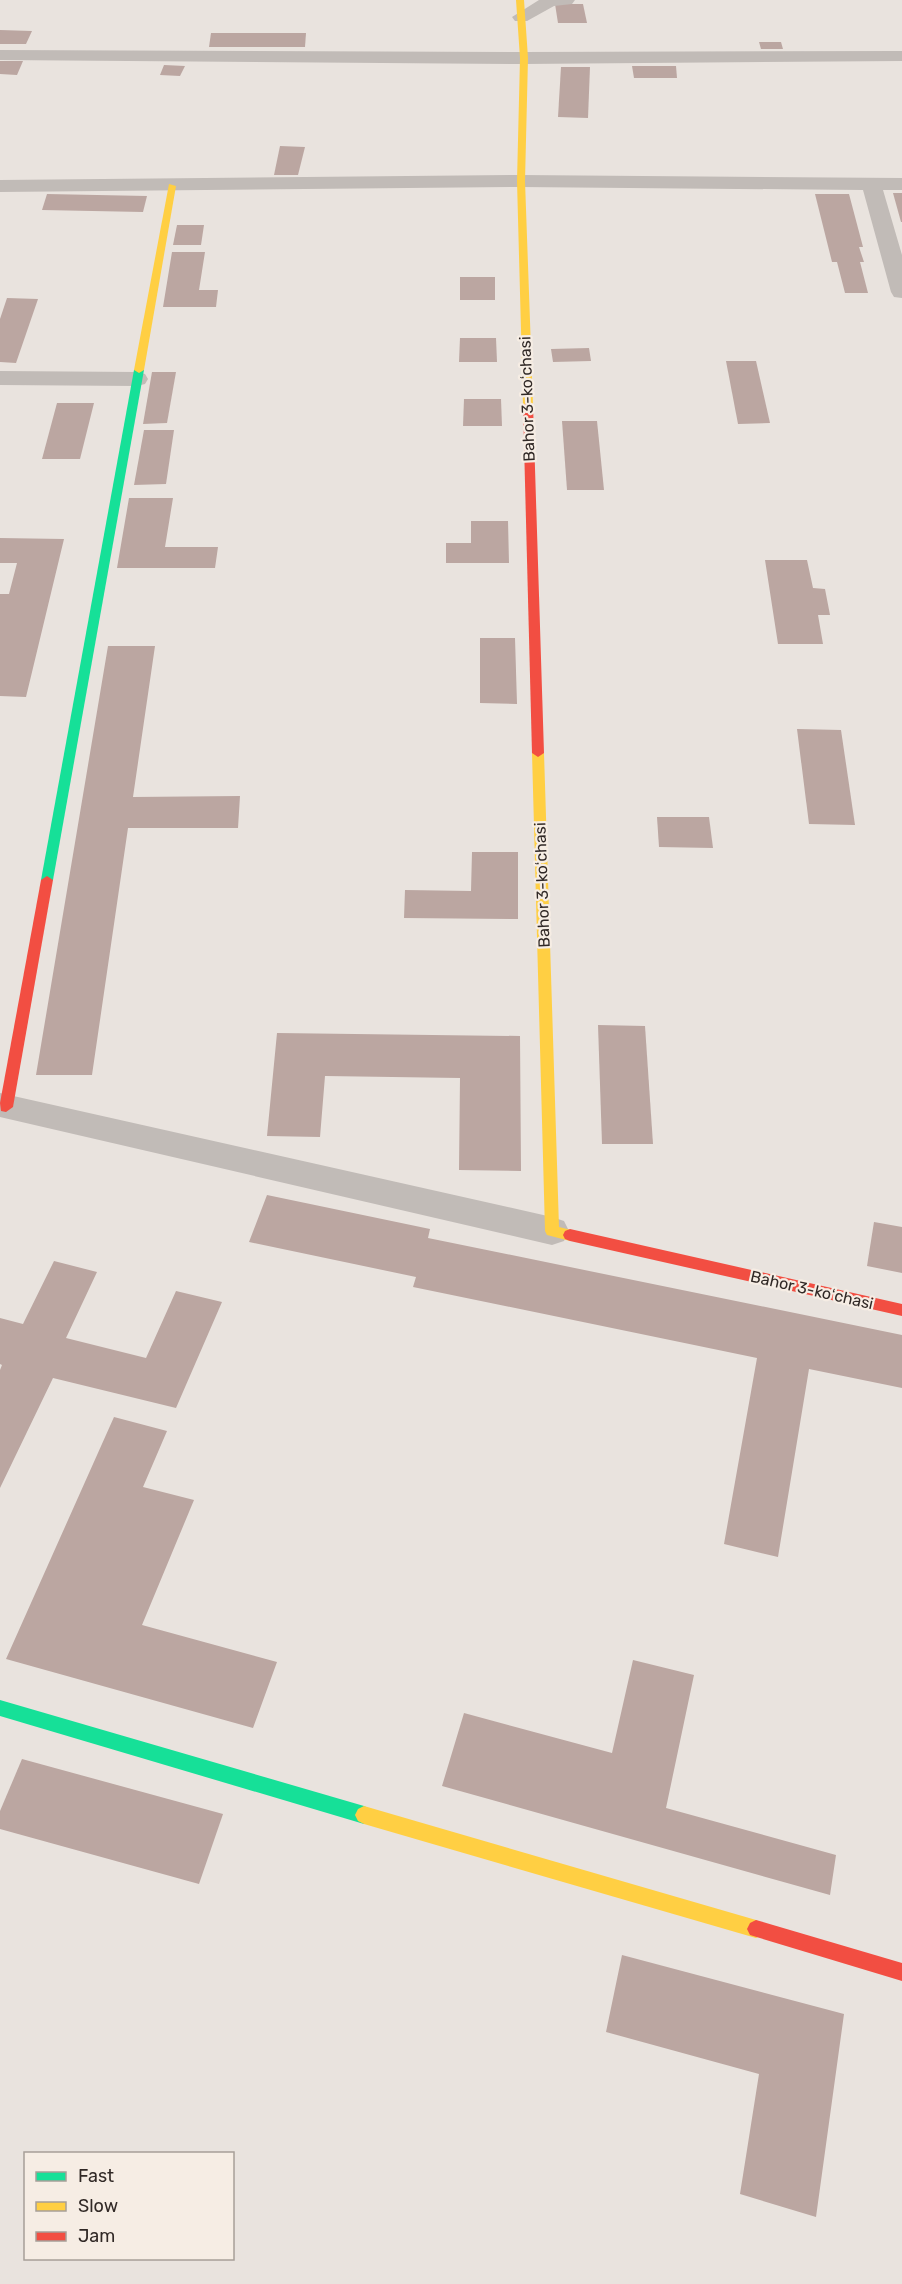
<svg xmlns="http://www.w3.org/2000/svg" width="902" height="2284" font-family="Rubik,sans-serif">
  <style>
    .building { fill: #bba6a1 }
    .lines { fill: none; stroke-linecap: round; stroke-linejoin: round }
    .street { fill: #c1bbb7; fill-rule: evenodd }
    .fast { fill: #16e098; fill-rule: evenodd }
    .slow { fill: #ffcf43; fill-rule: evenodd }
    .jam { fill: #f24e42; fill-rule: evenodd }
    .labels { text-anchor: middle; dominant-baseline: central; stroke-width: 4.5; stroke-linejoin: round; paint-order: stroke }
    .street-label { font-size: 16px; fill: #312926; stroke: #f6ede4 }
  </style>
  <rect width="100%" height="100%" fill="#e9e3de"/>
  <g class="building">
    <path d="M555,4H583L587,23H558Z"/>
    <path d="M0,30L32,31L26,44H0Z"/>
    <path d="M211,33H306L305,47H209Z"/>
    <path d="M759,42H781L783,49H761Z"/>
    <path d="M0,61H23L17,75L0,74Z"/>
    <path d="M164,65L185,66L180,76L160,75Z"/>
    <path d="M632,66H676L677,78H634Z"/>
    <path d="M561,67H590L588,118L558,117Z"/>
    <path d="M280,146L305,147L298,175H274Z"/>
    <path d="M893,193H902V222H901Z"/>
    <path d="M47,194L147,196L143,212L42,210Z"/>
    <path d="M815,194H849L863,247H859L864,262H860L868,293H845L837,262H832Z"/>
    <path d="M177,225H204L201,245H173Z"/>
    <path d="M172,252H205L199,290H218L216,307H163Z"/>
    <rect x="460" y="277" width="35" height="23"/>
    <path d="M7,298L38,299L16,363L0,362V319Z"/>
    <path d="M460,338H496L497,362H459Z"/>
    <path d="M589,348L591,361L553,362L551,349Z"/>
    <path d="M726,361H756L770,423L738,424Z"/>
    <path d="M152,372H176L167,423L143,424Z"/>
    <path d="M464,399H501L502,426H463Z"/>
    <path d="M57,403H94L80,459H42Z"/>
    <path d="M562,421H597L604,490H567Z"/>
    <path d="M144,430H174L166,484L134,485Z"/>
    <path d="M129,498H173L165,547H218L215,568H117Z"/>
    <path d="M471,521H508L509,563H446V543H471Z"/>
    <path d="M0,538L64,539L26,697L0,696V594H9L17,563H0Z"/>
    <path d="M765,560H807L813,588L825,589L830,615H818L823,644H778Z"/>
    <path d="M480,638H515L517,704L480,703Z"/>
    <path d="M108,646H155L133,797L240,796L238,828H128L92,1075H36Z"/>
    <path d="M797,729L841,730L855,825L809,824Z"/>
    <path d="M657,817H709L713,848L659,847Z"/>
    <path d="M472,852H518V919L404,918L405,890L471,891Z"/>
    <path d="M598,1025L645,1026L653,1144H602Z"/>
    <path d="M277,1033L520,1036L521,1171L459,1170L460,1078L325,1076L320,1137L267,1136Z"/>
    <path d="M267,1195L430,1229L428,1238L902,1335V1388L809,1369L778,1557L724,1544L757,1358L413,1287L416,1277L249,1242Z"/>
    <path d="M874,1222L902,1227V1273L867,1266Z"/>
    <path d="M54,1261L97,1272L66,1338L146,1358L176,1291L222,1302L176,1408L53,1378L0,1488V1370L2,1365L0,1364V1318L23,1324Z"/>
    <path d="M114,1417L167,1431L143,1487L194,1500L142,1625L277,1662L253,1728L6,1659Z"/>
    <path d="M633,1660L694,1675L666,1808L836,1855L830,1895L442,1786L464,1713L612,1753Z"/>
    <path d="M22,1759L223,1814L199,1884L0,1829V1811Z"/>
    <path d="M622,1955L844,2014L816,2217L740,2194L759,2074L606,2032Z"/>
  </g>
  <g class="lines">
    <g class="street">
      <path d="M539,0H575L572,4L554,6L527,21H515L512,17Z"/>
      <path d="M0,50L524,52L902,51V61L524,64L0,60Z"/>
      <path d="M521,175L902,178V190H883L902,255V298L894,297L891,292L863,190L521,187L0,192V180Z"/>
      <path d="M0,371L137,372L145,374L148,379L145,384L137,386L0,385Z"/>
      <path d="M0,1093L552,1217L564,1221L569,1231L564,1241L552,1245L0,1117Z"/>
    </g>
    <g class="fast">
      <path d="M139,367L144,370L53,880L47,884L41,880L134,370Z"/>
      <path d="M0,1700L364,1806L370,1809L373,1815L370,1821L364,1824L0,1716Z"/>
    </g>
    <g class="slow">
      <path d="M516,0H524L528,58L525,181L533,405L528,408L523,405L517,181L520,58Z"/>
      <path d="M169,184L176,186L144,370L139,373L134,370Z"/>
      <path d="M538,749L544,753L559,1227L575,1231L577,1235L575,1239L570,1241L547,1235L545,1231L532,753Z"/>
      <path d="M364,1806L756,1920L762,1923L765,1929L762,1935L756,1938L364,1824L358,1821L355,1815L358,1809Z"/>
    </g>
    <g class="jam">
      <path d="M528,402L533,405L544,753L538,757L532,753L523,405Z"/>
      <path d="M47,876L53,880L13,1107L6,1112L1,1111L0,1103L41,880Z"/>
      <path d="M570,1229L902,1304V1316L570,1241L565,1239L563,1235L565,1231Z"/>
      <path d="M756,1920L902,1963V1981L750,1935L747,1929L750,1923Z"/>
    </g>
  </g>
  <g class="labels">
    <g class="street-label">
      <text transform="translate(527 399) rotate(-92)">Bahor 3-koʻchasi</text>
      <text transform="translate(542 885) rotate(-92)">Bahor 3-koʻchasi</text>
      <text transform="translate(812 1290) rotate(13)">Bahor 3-koʻchasi</text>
    </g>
  </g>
  <rect x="24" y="2152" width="210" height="108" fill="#f6ede4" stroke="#a79f98" stroke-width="1.5"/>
  <rect x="36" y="2172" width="30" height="9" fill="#16e098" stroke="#a79f98" stroke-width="1.5"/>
  <text x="78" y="2182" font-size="18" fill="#312926">Fast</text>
  <rect x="36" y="2202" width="30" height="9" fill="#ffcf43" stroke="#a79f98" stroke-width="1.5"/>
  <text x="78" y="2212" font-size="18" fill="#312926">Slow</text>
  <rect x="36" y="2232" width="30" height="9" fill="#f24e42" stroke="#a79f98" stroke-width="1.5"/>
  <text x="78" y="2242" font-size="18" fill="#312926">Jam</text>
</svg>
